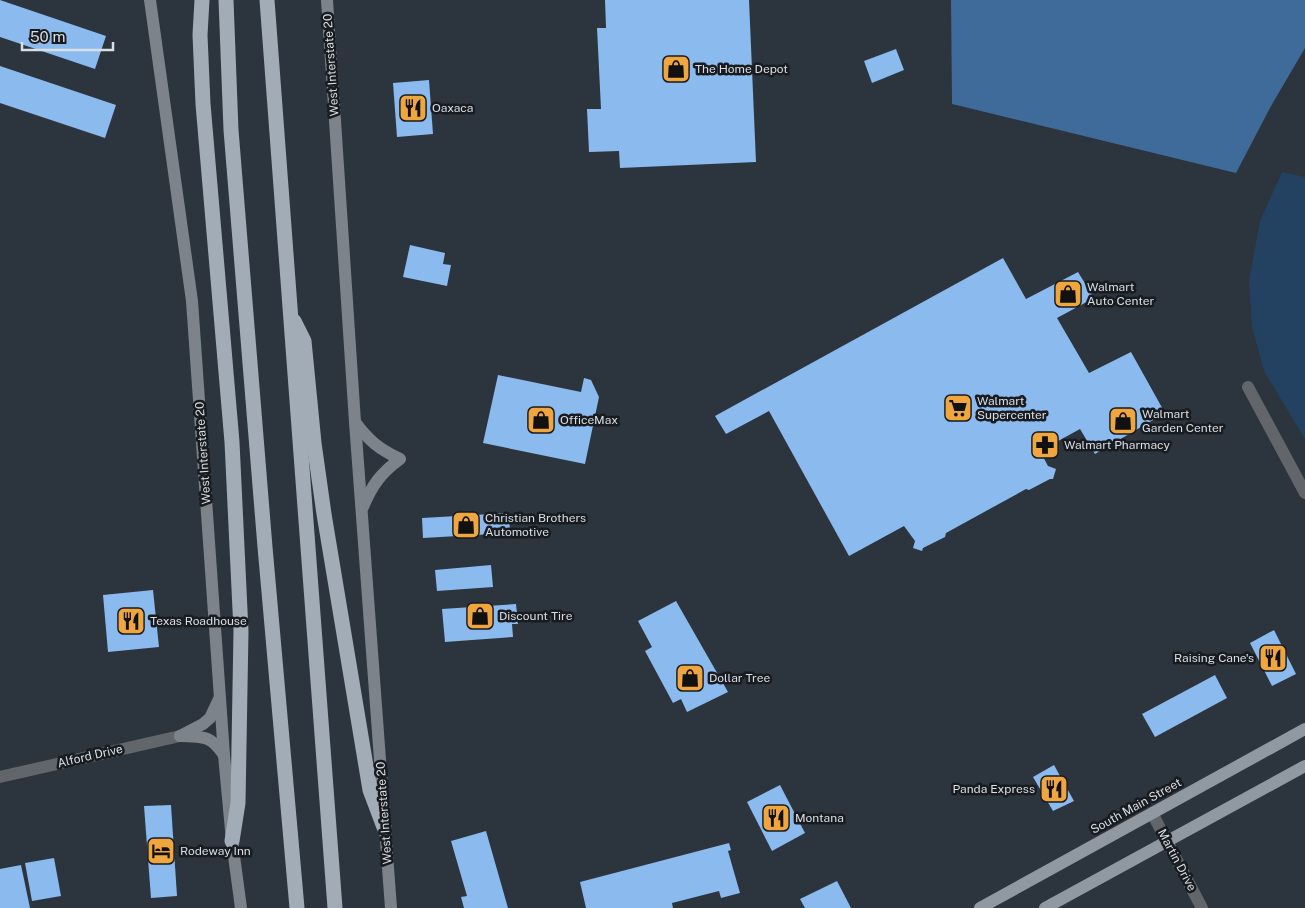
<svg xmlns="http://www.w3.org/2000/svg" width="1305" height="908" font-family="'Public Sans',sans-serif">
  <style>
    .green { fill: #234161 }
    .forest { fill: #3f6b9b }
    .building { fill: #8abaee }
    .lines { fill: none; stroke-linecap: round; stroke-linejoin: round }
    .minor { stroke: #62666b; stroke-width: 12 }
    .tertiary { stroke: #62666b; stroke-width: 12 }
    .secondary { stroke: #7c838a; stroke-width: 12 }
    .primary { stroke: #9098a2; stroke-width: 12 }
    .motorway { stroke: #a2acb7; stroke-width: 15 }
    .labels { text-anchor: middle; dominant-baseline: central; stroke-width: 5; stroke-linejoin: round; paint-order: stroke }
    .street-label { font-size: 12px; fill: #dadfe5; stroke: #181b1f }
    .poi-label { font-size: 12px; fill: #dadfe5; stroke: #181b1f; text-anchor: start }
  </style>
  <rect width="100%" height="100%" fill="#2c343d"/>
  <path class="green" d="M1282,172L1305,177V439L1264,371L1252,327L1249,281L1260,221Z"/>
  <path class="forest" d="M951,0H1305V48L1271,106L1236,173L952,104Z"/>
  <g class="building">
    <path d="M0,0L106,36L95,69L0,37Z"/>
    <path d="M605,0H749L756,162L620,168L619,151L589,152L587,109H601L597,28H606Z"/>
    <path d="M896,49L904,70L872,83L864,61Z"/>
    <path d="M0,66L116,105L105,138L0,103Z"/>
    <path d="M429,80L433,134L397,137L393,83Z"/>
    <path d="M410,245L445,253L443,264L451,265L447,286L403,277Z"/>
    <path d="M1003,258L1026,299L1078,272L1094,298L1057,318L1089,373L1131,352L1165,413L1095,454L1080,429L1040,451L1048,466L1056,469L1053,479H1050L1029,490L1026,489L946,533L945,537L923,548L922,551L913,548L915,541L904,526L849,556L769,411L726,434L715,416Z"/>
    <path d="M498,375L581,392L584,378L591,380L599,397L585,464L483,443Z"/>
    <path d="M509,513L510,533L423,538L422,518Z"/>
    <path d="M491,565L493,587L437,591L435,570Z"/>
    <path d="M153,590L159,647L108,652L103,595Z"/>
    <path d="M676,601L728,692L687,712L681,699L673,703L645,651L652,647L638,621Z"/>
    <path d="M516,604L518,624H512L513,637L445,642L442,609Z"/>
    <path d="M1274,630L1296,674L1272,686L1250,643Z"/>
    <path d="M1215,675L1227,698L1155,737L1142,714Z"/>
    <path d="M1054,765L1074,801L1053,811L1033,777Z"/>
    <path d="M780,785L805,833L772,851L747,802Z"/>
    <path d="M171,805L177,896L151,898L144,806Z"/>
    <path d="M486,831L508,908H464L461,897L467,896L451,841Z"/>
    <path d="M729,843L731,850L728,851L740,893L721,898L719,891L672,903L673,908H586L580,882Z"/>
    <path d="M54,858L61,896L32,901L25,863Z"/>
    <path d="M21,865L30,908H0V869Z"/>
    <path d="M837,881L851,908H805L800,899Z"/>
  </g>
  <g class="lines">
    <path class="minor" d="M0,777L180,736"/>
    <g class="tertiary">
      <path d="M1248,387L1305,493"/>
      <path d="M1152,813L1202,908"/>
    </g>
    <g class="secondary">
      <path d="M150,0L192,301L224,755L232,841L241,908"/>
      <path d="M327,0L355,422L391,908"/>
      <path d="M355,422C369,441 379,449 400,459C381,473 372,485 363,507"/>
      <path d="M180,736L203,724L210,718L219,699"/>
      <path d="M180,736C204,737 210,735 224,755"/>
    </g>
    <g class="primary">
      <path d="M980,908L1305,729"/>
      <path d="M1045,908L1305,766"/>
    </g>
    <g class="motorway">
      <path d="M202,0L200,35L203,104L232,442L241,631L238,803L232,841"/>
      <path d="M226,0L231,130L265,547L297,908"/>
      <path d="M267,0L335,908"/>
      <path d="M294,321L304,341L314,443L324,514L370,790L384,827"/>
    </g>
  </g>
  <defs>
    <symbol id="shop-square" viewBox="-11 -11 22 22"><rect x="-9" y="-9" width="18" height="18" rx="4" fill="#f0a63e" stroke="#181b1f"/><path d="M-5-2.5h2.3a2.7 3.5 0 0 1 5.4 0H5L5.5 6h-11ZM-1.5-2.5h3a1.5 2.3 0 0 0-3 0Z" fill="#111"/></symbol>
    <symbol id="restaurant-square" viewBox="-11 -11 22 22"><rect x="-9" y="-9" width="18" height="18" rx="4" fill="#f0a63e" stroke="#181b1f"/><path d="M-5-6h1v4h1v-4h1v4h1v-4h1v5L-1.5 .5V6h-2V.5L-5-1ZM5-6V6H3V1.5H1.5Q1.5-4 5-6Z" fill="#111"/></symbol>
    <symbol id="supermarket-square" viewBox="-11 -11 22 22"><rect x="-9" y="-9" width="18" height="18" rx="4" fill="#f0a63e" stroke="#181b1f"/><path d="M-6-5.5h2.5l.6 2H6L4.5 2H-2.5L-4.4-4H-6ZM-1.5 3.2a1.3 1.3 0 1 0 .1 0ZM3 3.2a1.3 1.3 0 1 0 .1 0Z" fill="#111"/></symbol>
    <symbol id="pharmacy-square" viewBox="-11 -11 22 22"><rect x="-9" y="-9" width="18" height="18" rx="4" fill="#f0a63e" stroke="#181b1f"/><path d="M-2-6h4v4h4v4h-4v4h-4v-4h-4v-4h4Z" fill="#111"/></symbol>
    <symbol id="hotel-square" viewBox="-11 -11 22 22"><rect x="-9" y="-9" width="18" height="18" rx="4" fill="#f0a63e" stroke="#181b1f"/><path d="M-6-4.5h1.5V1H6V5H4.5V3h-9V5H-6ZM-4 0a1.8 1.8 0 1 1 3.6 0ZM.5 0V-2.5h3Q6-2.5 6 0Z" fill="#111"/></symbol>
  </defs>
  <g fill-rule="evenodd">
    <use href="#shop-square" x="660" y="53" width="32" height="32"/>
    <use href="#restaurant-square" x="397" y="92" width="32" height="32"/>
    <use href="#shop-square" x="1052" y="278" width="32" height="32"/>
    <use href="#supermarket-square" x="942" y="392" width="32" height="32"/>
    <use href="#shop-square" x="525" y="404" width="32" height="32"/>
    <use href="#shop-square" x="1107" y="405" width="32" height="32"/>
    <use href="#pharmacy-square" x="1029" y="429" width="32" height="32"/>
    <use href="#shop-square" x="450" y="509" width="32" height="32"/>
    <use href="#shop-square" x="464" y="600" width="32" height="32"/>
    <use href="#restaurant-square" x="115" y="605" width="32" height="32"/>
    <use href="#restaurant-square" x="1257" y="642" width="32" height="32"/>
    <use href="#shop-square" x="674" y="662" width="32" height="32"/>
    <use href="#restaurant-square" x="1038" y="773" width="32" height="32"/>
    <use href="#restaurant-square" x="760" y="802" width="32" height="32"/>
    <use href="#hotel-square" x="145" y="835" width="32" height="32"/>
  </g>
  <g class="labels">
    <g class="street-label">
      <text transform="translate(331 65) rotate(-94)">West Interstate 20</text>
      <text transform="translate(203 453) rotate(-94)">West Interstate 20</text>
      <text transform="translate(90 756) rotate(-13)">Alford Drive</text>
      <text transform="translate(1136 806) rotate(-29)">South Main Street</text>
      <text transform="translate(384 813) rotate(-94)">West Interstate 20</text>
      <text transform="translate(1177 860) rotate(62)">Martin Drive</text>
    </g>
    <g class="poi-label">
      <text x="695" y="69">The Home Depot</text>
      <text x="432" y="108">Oaxaca</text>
      <text x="1087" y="287">Walmart<tspan x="1087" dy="14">Auto Center</tspan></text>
      <text x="977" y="401">Walmart<tspan x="977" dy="14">Supercenter</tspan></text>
      <text x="1142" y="414">Walmart<tspan x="1142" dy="14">Garden Center</tspan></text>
      <text x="560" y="420">OfficeMax</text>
      <text x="1064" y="445">Walmart Pharmacy</text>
      <text x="485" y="518">Christian Brothers<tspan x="485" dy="14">Automotive</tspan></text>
      <text x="499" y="616">Discount Tire</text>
      <text x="150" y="621">Texas Roadhouse</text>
      <text x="1254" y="658" text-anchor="end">Raising Cane's</text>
      <text x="709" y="678">Dollar Tree</text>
      <text x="1035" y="789" text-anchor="end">Panda Express</text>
      <text x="795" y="818">Montana</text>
      <text x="180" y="851">Rodeway Inn</text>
    </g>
  </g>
  <path d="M22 42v8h91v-8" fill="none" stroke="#dadfe5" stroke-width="2.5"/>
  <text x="30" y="42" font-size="15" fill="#dadfe5" stroke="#181b1f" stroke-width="4" paint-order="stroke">50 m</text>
</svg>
